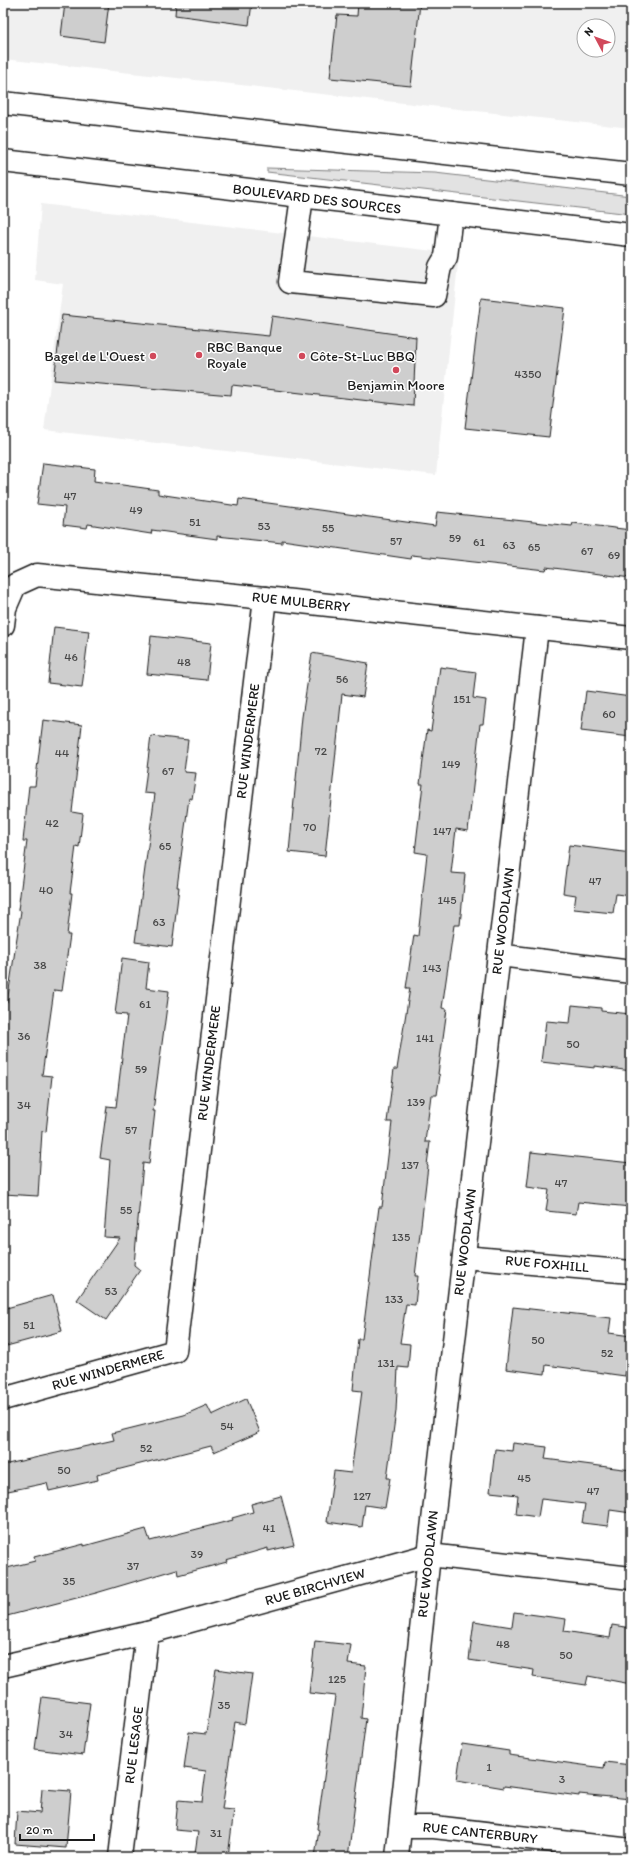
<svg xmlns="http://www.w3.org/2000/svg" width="634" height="1860" font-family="Itim,sans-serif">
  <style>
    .built { fill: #f0f0f0; fill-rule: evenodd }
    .green { fill: #e2e2e2; stroke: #7f7f7f }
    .building { fill: #cecece; stroke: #1c1c1c }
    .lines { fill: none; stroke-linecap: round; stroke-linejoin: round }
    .minor-casing { stroke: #1c1c1c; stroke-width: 25 }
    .major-casing { stroke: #1c1c1c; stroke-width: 25 }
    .minor { stroke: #fff; stroke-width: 22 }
    .major { stroke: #fff; stroke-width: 22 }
    .poi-dot { fill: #d1495b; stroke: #fff; stroke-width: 1.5 }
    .labels { text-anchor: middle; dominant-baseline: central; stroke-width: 3; stroke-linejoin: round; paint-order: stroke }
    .number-label { font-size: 12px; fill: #484848 }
    .street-label { font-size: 14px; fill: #1c1c1c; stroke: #fff }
    .poi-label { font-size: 14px; fill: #1c1c1c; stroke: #fff; text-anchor: start }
  </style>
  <rect width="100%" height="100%" fill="#fff"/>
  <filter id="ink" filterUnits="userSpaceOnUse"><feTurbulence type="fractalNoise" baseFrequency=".025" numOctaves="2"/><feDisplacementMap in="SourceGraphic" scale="8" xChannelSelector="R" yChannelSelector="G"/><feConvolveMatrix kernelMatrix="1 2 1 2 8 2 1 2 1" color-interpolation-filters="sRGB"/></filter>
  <g filter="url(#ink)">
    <g class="built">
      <path d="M3,3H631V128L3,59ZM584,26H608V50H584Z"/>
      <path d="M41,204L459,254L436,475L44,430L63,284L35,280Z"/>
    </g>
    <path class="green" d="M267,168L435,173L631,196V214L267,172Z"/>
    <g class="building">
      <path d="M65,3H109L104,42L61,36Z"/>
      <path d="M176,3H252L249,25L175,15Z"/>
      <path d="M358,3H420L411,86L330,78L337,15L357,16Z"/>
      <path d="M481,298L565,308L549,437L465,428Z"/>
      <path d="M62,315L269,336L272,316L416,337L413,406L232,385L231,395L54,380Z"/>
      <path d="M43,463L95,469L94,481L158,490V494L238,506L239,499L435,526L437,512L572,526L573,523L631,530V578L546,567L545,570L412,555L411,559L282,540V543L217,536V539L152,530L151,534L88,524L87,528L63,525L65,507L37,504Z"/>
      <path d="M54,627L89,631L82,687L48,683Z"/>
      <path d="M151,636L211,643L207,680L147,674Z"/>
      <path d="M312,653L368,663L363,697L342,694L325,856L289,852L302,717Z"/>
      <path d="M440,667L476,672L473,698L486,700L483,724H480L468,831L456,829L451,873L465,874L460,925H454L442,1008L447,1009L438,1074L440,1075L437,1095H431L425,1142H430L427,1165L428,1166L415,1276H418L415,1305L406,1304L400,1343L410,1344L408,1368L398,1367L396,1411L387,1478H390L385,1508L365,1505L362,1527L327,1522L334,1471L351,1473L362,1391L353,1390L358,1339H362L379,1207H382L392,1122H387L394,1069H397L410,988H406L414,935L418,936L427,854L415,852L423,784H420L427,730L431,731Z"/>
      <path d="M586,691L631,697V737L581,731Z"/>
      <path d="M43,720L82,725L72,812L83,814L79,847L76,846L70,893H72L67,935H70L62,991L54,990L42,1075L52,1076L46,1132L42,1131L38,1196L3,1194V1002L7,1003L21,911L18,910L27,841H23L29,786H35Z"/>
      <path d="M151,736L188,740L184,772L196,773L192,799L189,798L177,887H179L172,947L135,942L155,794L144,793Z"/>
      <path d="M569,845L631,853V896L616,894L613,913L574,909L576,895L563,893Z"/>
      <path d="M122,958L149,962L146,988L169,991L153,1111H155L149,1164L143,1163L134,1265L140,1270L106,1320L77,1300L120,1238L104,1237L110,1160L100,1158L107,1106L116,1107L127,1015L115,1014Z"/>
      <path d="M572,1005L601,1008V1011L631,1014V1071L595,1066V1068L541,1062L546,1021L570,1023Z"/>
      <path d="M531,1152L631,1163V1207L578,1202L576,1214L546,1211L549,1190L527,1187Z"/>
      <path d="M53,1295L62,1331L3,1347V1309Z"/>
      <path d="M513,1307L611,1318L609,1333L631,1336L625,1376L546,1365L545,1374L506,1369Z"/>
      <path d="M246,1399L260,1432L214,1452L211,1446L97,1475L98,1480L49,1491L47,1483L3,1492V1465L114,1440L112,1433L184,1415L207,1405L212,1415Z"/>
      <path d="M513,1443L547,1447L545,1459L631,1470V1513L610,1510L608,1526L582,1523L585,1504L541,1499L538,1517L516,1514L518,1495L490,1492L495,1449L512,1451Z"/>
      <path d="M281,1496L294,1545L268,1551V1548L226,1560L227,1562L178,1575L177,1569L96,1593L3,1617V1569L35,1561L34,1557L84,1544V1546L146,1529L150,1541L233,1520L232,1518L253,1512L251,1504Z"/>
      <path d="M514,1612L566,1619L564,1631L610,1638L612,1625L631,1628V1684L588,1676L586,1685L533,1677L534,1670L469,1660L474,1621L512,1627Z"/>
      <path d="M315,1641L351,1645L348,1664L366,1666L361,1718L366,1719L348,1857H315L319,1830L317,1829L335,1696L309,1693Z"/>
      <path d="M216,1669L252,1674L245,1724L235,1722L222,1809L234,1810L228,1857L195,1853L198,1832L175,1830L178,1800L202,1802L206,1771L184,1768L189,1732L206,1734Z"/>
      <path d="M42,1697L90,1703L83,1755L35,1749Z"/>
      <path d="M462,1744L509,1751V1755L604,1768L605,1762L631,1765V1799L579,1794V1796L504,1786V1788L457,1780Z"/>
      <path d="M42,1789L71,1791L66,1848L15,1844L17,1811L40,1813Z"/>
    </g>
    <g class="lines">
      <defs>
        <g id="minor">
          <path d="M302,197L290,282L434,296L440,267L446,257L451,214"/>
          <path d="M3,625L5,608L15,585L37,575L265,598L631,638"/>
          <path d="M499,955L631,972"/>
          <path d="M464,1257L631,1272"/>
          <path d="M3,1399L175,1351L265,598"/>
          <path d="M3,1666L147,1633L429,1555L631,1578"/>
          <path d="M401,1827H434L631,1850"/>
          <path d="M120,1857L147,1633"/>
          <path d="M397,1857L429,1555L537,628"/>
        </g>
        <g id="major">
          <path d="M3,103L631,174"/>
          <path d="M3,161L631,235"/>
        </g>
      </defs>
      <use href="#minor" class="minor-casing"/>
      <use href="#major" class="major-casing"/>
      <use href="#minor" class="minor"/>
      <use href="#major" class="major"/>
    </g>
  </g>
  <g class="poi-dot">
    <circle cx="199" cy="355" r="4"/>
    <circle cx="153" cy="356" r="4"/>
    <circle cx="302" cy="356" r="4"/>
    <circle cx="396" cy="370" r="4"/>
  </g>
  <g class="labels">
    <g class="number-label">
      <text x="528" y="374">4350</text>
      <text x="70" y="496">47</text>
      <text x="136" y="510">49</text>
      <text x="195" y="522">51</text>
      <text x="264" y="526">53</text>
      <text x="328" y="528">55</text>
      <text x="455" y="538">59</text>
      <text x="396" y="541">57</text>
      <text x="479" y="542">61</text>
      <text x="509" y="545">63</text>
      <text x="534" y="547">65</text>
      <text x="587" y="551">67</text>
      <text x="614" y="555">69</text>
      <text x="71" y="657">46</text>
      <text x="184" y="662">48</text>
      <text x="342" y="679">56</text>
      <text x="462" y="699">151</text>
      <text x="609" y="714">60</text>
      <text x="321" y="751">72</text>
      <text x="62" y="753">44</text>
      <text x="451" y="764">149</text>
      <text x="168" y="771">67</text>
      <text x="52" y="823">42</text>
      <text x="310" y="827">70</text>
      <text x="442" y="831">147</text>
      <text x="165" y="846">65</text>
      <text x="595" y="881">47</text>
      <text x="46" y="890">40</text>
      <text x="447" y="900">145</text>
      <text x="159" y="922">63</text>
      <text x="40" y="965">38</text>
      <text x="432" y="968">143</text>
      <text x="145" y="1004">61</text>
      <text x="24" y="1036">36</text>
      <text x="425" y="1038">141</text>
      <text x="573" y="1044">50</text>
      <text x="141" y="1069">59</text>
      <text x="416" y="1102">139</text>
      <text x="24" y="1105">34</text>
      <text x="131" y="1130">57</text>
      <text x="410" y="1165">137</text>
      <text x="561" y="1183">47</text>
      <text x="126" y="1210">55</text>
      <text x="401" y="1237">135</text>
      <text x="111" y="1291">53</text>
      <text x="394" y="1299">133</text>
      <text x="29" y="1325">51</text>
      <text x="538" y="1340">50</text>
      <text x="607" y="1353">52</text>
      <text x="386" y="1363">131</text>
      <text x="227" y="1426">54</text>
      <text x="146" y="1448">52</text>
      <text x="64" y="1470">50</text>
      <text x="524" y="1478">45</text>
      <text x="593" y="1491">47</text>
      <text x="362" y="1496">127</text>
      <text x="269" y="1528">41</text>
      <text x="197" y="1554">39</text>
      <text x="133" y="1566">37</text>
      <text x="69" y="1581">35</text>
      <text x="503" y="1644">48</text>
      <text x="566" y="1655">50</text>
      <text x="337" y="1679">125</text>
      <text x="224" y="1705">35</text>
      <text x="66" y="1734">34</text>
      <text x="489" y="1767">1</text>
      <text x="562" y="1779">3</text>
      <text x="216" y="1833">31</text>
    </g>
    <g class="street-label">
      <text transform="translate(317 199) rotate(7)">BOULEVARD DES SOURCES</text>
      <text transform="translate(301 602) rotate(6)">RUE MULBERRY</text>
      <text transform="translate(248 741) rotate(-83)">RUE WINDERMERE</text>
      <text transform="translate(503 921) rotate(-83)">RUE WOODLAWN</text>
      <text transform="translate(209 1063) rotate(-83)">RUE WINDERMERE</text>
      <text transform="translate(465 1242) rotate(-83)">RUE WOODLAWN</text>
      <text transform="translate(547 1264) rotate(5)">RUE FOXHILL</text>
      <text transform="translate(108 1370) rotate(-16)">RUE WINDERMERE</text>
      <text transform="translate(428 1564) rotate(-84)">RUE WOODLAWN</text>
      <text transform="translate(315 1587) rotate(-16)">RUE BIRCHVIEW</text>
      <text transform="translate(134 1745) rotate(-83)">RUE LESAGE</text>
      <text transform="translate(480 1833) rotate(6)">RUE CANTERBURY</text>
    </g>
    <g class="poi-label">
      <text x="207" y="347">RBC Banque<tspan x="207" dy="16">Royale</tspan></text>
      <text x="145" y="356" text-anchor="end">Bagel de L'Ouest</text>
      <text x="310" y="356">Côte-St-Luc BBQ</text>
      <text x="396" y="385" text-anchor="middle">Benjamin Moore</text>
    </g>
  </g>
  <rect width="634" height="1860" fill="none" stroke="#fff" stroke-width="16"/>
  <rect x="8" y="8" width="618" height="1844" fill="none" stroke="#1c1c1c" stroke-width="1.5" filter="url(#ink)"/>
  <g transform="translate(596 38) rotate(311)"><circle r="19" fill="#ffffff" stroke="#a4a4a4"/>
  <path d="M0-3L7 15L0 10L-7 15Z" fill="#d1495b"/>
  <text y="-6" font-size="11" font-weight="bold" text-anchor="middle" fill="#1c1c1c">N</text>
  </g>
  <path d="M20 1834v6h74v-6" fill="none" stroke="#1c1c1c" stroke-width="2"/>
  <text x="26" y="1834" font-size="12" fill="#1c1c1c" stroke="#ffffff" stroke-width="3" paint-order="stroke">20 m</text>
</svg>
